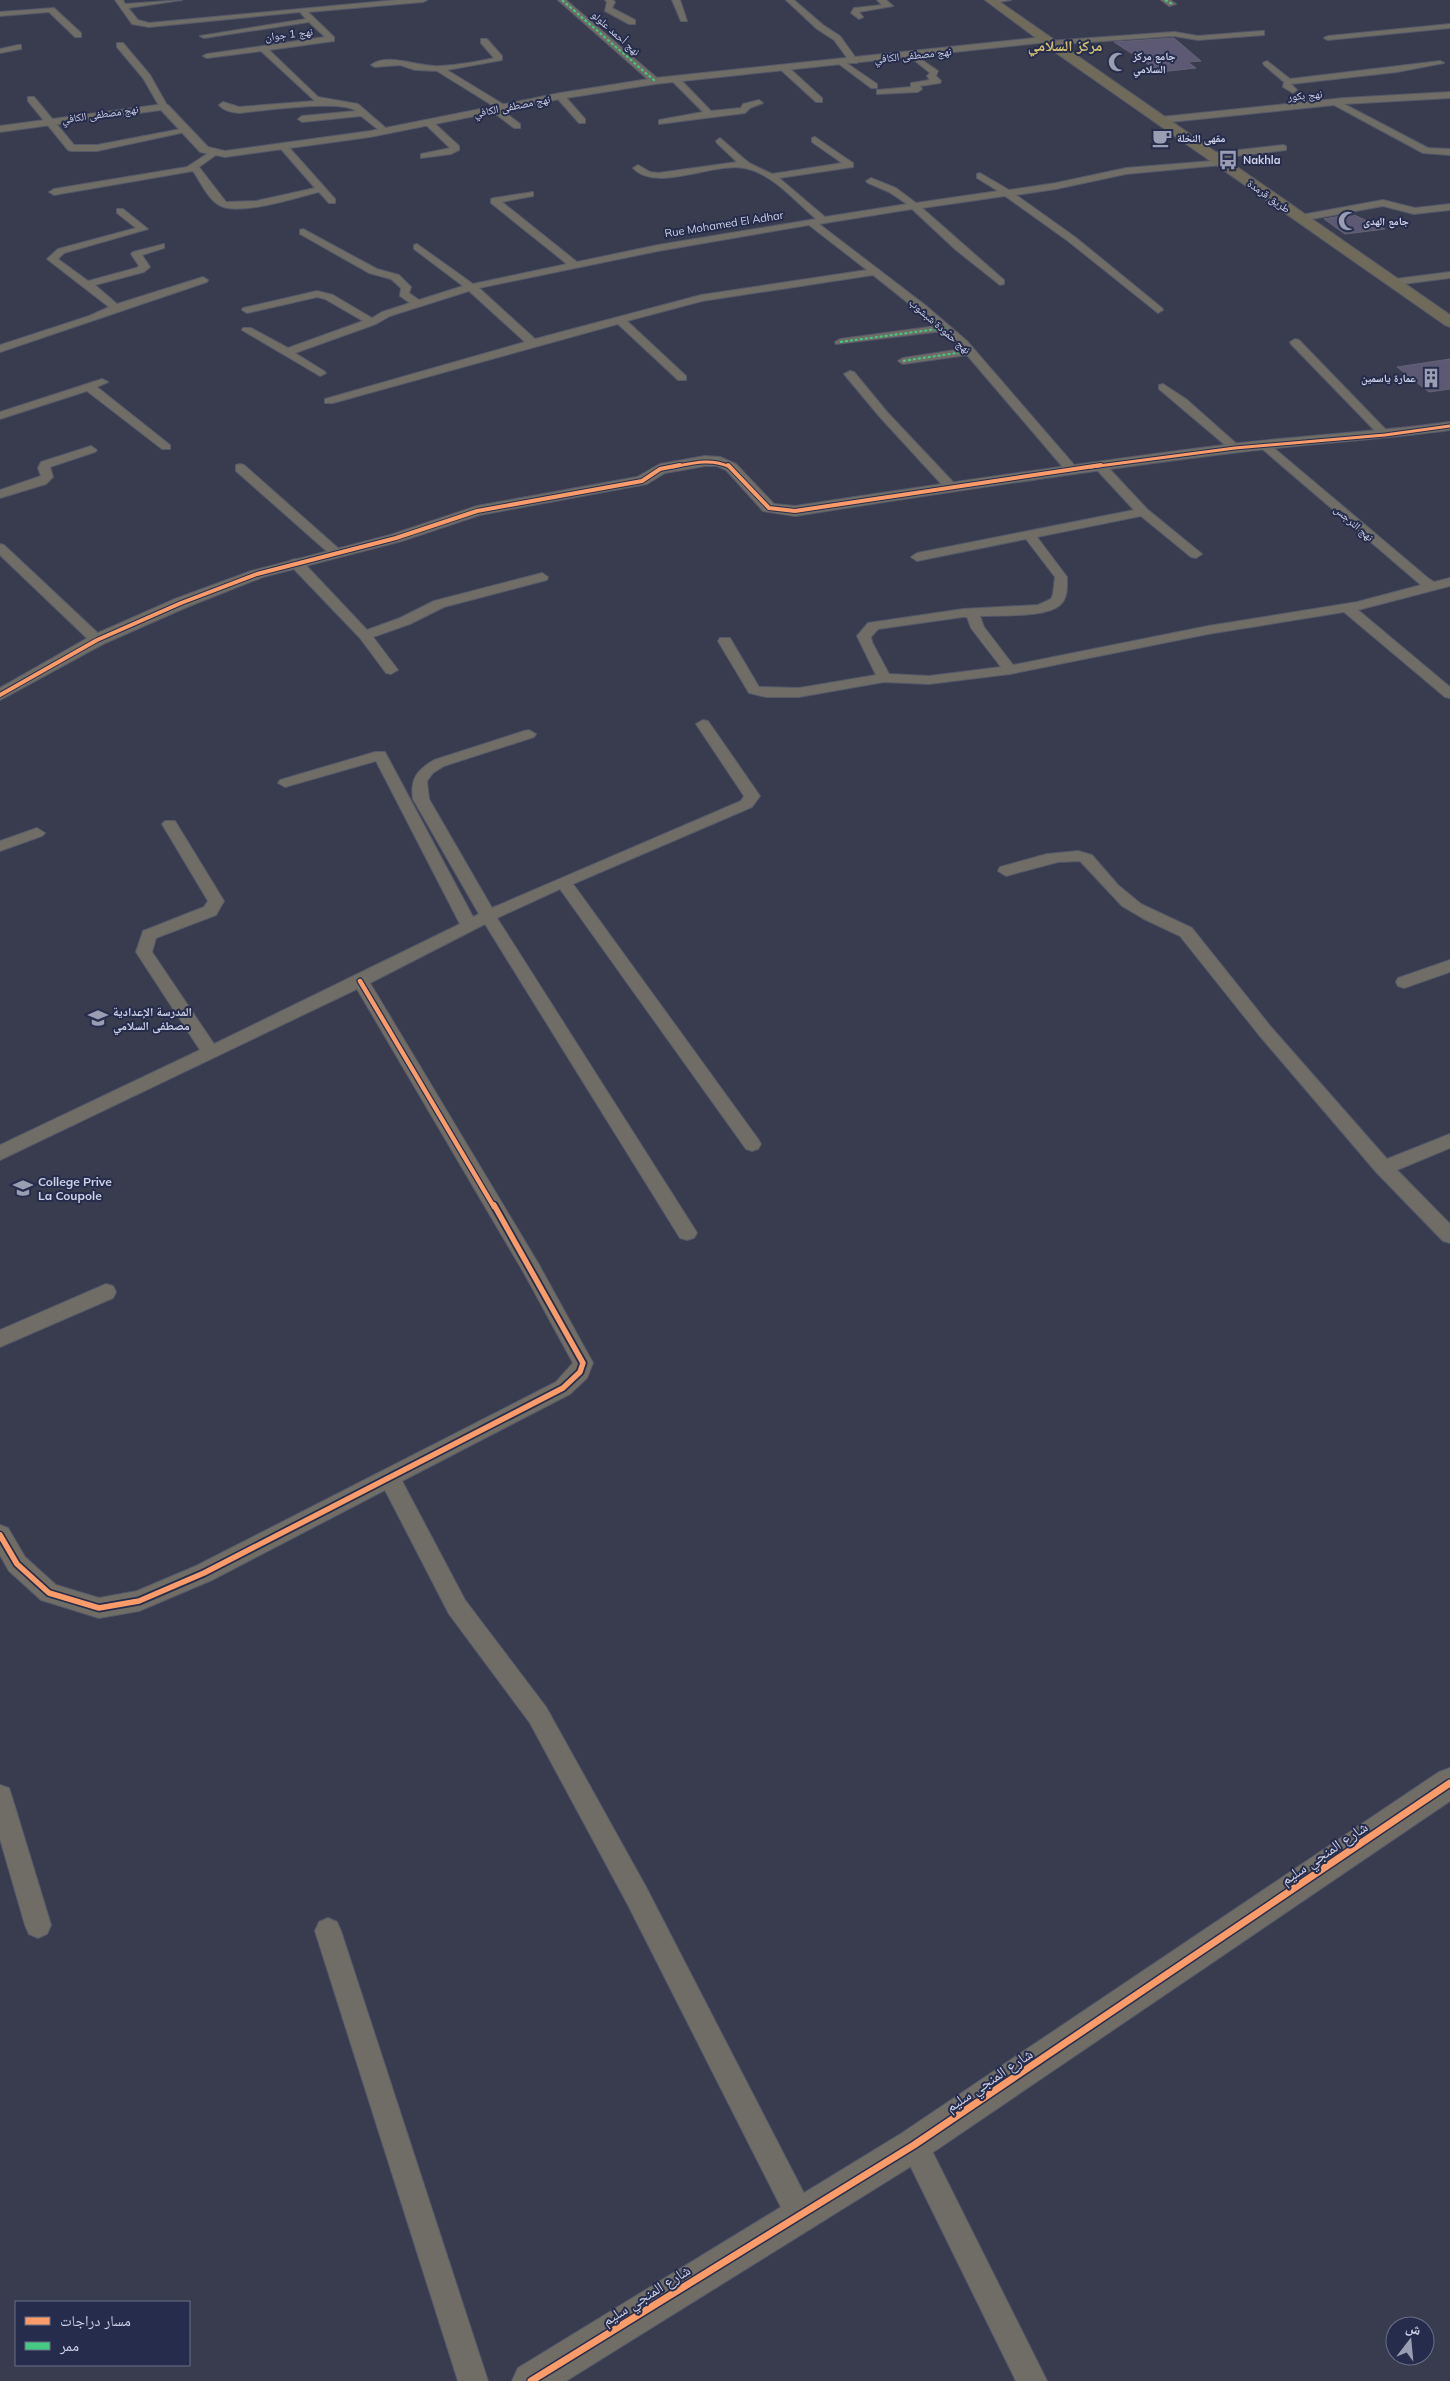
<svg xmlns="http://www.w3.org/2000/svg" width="1450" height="2381" font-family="Mulish,'Noto Naskh Arabic',sans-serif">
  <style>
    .building { fill: #5d5974; stroke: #636373 }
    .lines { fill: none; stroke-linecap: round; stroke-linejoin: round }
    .minor-casing { stroke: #555969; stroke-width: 2 }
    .tertiary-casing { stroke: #555969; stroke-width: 2 }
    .primary-casing { stroke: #555969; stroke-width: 2 }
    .minor { fill: #6f6d66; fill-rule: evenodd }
    .tertiary { fill: #6f6d66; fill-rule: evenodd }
    .primary { fill: #6f6a59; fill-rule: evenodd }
    .quiet { stroke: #46c982; stroke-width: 2; stroke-dasharray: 3 2; stroke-linecap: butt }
    .cycleway-far4-casing { stroke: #262c4c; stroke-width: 5 }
    .cycleway-far3-casing { stroke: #262c4c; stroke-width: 6 }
    .cycleway-far2-casing { stroke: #262c4c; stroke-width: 7 }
    .cycleway-far1-casing { stroke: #262c4c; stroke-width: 9 }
    .cycleway-casing { stroke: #262c4c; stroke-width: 10 }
    .cycleway-far4 { stroke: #fa9b69; stroke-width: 3 }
    .cycleway-far3 { stroke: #fa9b69; stroke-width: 4 }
    .cycleway-far2 { stroke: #fa9b69; stroke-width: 4.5 }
    .cycleway-far1 { stroke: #fa9b69; stroke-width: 5.5 }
    .cycleway { stroke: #fa9b69; stroke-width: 7 }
    .labels { text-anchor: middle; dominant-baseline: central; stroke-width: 4; stroke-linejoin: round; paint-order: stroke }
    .far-street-label { font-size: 11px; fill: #cdd2e7; stroke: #262c4c }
    .far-poi-label { font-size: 11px; font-weight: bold; fill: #cdd2e7; stroke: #262c4c; text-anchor: start }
    .poi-label { font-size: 12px; font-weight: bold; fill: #cdd2e7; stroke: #262c4c; text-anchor: start }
    .far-district-label { font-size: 15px; font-weight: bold; fill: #d4c073; stroke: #262c4c }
    .near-street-label { font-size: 15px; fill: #cdd2e7; stroke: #262c4c }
  </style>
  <rect width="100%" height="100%" fill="#393c4f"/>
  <g class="building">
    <path d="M1174,38L1201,61L1188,62L1196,68L1160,72L1114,42Z"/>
    <path d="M1352,214L1385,229L1345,234L1324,219Z"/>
    <path d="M1450,359V389L1429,392L1397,367Z"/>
  </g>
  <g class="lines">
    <defs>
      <g id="minor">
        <path d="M115,0H123L125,4L182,0L128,8L138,20L149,23L396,0H427L423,2L308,12L334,37V41L269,50L318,97L358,104L387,129L388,131L384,134L361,116L302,122L298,119L302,116L356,111C342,99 261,111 239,113C231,112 224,111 219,105L223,102L239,107L315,101L261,51L207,58L203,56L207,54L325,37L309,22L204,38L200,36L306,19L300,12L149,27L132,24Z"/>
        <path d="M558,0H566L658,79V83H652Z"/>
        <path d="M605,0H613L615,2L612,8L635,20V24H629L605,11L607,2Z"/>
        <path d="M672,0H680L687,21H681Z"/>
        <path d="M786,0H794L823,25L840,36L858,61L857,63H851L834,40L817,29Z"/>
        <path d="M877,0H886L893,6L859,12L863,17L859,19L851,13L854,8L882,5Z"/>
        <path d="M989,0H1011L992,3Z"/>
        <path d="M1161,0H1170L1176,4L1169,6Z"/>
        <path d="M54,8L81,33V37H75L49,12L0,16V12Z"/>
        <path d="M1450,24V28L1328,40L1324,38L1328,36Z"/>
        <path d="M1261,31H1264V35L1198,40L1174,36L1049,45L1045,43L1049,41L1174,32L1198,36Z"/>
        <path d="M481,39H487L502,56V60L447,70L506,106V110H502L520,124V128H514L492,111L491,109L495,107L437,71L415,70L400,65L375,67L371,65C389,52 419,68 440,66C457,65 477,62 494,58L481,43Z"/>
        <path d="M117,43H123L150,75L168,107L167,109H161L143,78L117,47Z"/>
        <path d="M18,45H21V49L0,53V49Z"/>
        <path d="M912,53L938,71L936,76L941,81L940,83L920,86L922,89L918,92L877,94V90L911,87V83L930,80L927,76L930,73L908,55Z"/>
        <path d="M842,60L877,84V88H871L839,64L838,62Z"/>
        <path d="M1267,61L1290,79L1440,61L1444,63L1397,72L1291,84L1297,90L1293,93L1283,87L1284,82L1264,65L1263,63Z"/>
        <path d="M781,66H787L822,98V102H816L781,70Z"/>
        <path d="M672,77H678L711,111L741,108L743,104L759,100L763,103L750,108L745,113L659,124V120L703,112L672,81Z"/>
        <path d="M1450,92V98L1344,104L1428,148L1450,149V155L1423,153L1334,105L1161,123L1157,120L1161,117L1344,98Z"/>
        <path d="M557,94H563L585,119V123H579L557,98Z"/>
        <path d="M28,97H34L74,145H97L186,128L190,131L97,151H71L68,150L28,101Z"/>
        <path d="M426,121H432L459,146V150L451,154L421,158V154L450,148L426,125Z"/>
        <path d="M815,137L853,163V167L779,178L825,217L907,204L889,192L868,183L866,181L871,178L896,188L916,203L998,191L977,178V174L980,173L1009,190L1056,183L1126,168L1224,160V164L1221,165L1126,174L1056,189L1016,195L1075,237L1162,308L1163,310L1158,313L1068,241L1005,196L922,208L1004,280V284L1000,285L956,250L912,209L819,224L925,305L967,341L1075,466V472H1067L967,355L903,364L898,361L903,358L962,349L943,331L836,344L835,342L840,339L937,326L873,275L702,301L627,321L686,376V380H678L618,324L333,403H325V399L525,342L469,291L390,316L376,324L295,353L324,371L326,373L320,376L242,330L243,328H251L288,348L363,321L325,299L317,297L247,313L242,310L243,308L317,291L333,295L372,318L382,312L410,303L400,296L401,288L391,279L369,273L300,234V230L303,229L377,269L399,275L411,287L409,293L419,300L463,286L414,249V245L417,244L473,284L567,264L491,203V199L494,198L533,192V196L502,202L577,262L658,245L816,219C795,201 772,173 744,168C713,162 656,193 633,168L638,165L650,172L658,173L737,162L717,143L716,141L720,138L749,163L772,174L842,163L812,142V138ZM809,225L867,270L701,295L535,339L479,288L658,251Z"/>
        <path d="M283,143L286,144L335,199V203H329L319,192C297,197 238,217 219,205C208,199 200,181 193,171L54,195L49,192L54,189L187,167L213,150L216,151V155L199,167L226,202L256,201L315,188L280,148L279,146Z"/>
        <path d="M1283,145L1286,146V150L1212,159L1208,156L1212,153Z"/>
        <path d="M1383,200L1415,208L1450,204V210L1414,214L1383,206L1301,221L1296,218L1301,215Z"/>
        <path d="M117,209H123L148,229L64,253L58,259L88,281L136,268L139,266L131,254L133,252L164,244V248L142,255L150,267L144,272L95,285L117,304L203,277L208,280L207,282L0,352V345L89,316L109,307L47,259L58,249L136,228L117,213Z"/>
        <path d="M1450,272V278L1395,285L1390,282L1395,279Z"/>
        <path d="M1295,339L1299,340L1389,433V437H1381L1291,344L1290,342Z"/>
        <path d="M850,371L854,372L887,412L953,482L955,485L953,488H945L879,416L844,374Z"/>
        <path d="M102,379L108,382L97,387L170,445V449H162L87,391L0,419V412Z"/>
        <path d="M1163,384L1186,399L1239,446V450H1231L1159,389V385Z"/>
        <path d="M1264,441L1268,443L1428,578L1434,582L1450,578V586L1358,610L1450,687V698L1445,697L1344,612L1208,634L1010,674L929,684L884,682L799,697H766L749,693L718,641L720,638H730L759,687L799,688L876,675L857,636L868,623L963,609L1038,605L1051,599L1053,594L1055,577L1026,539L917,561L911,557L917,553L1134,510L1096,469L1094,466L1100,462L1104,463L1147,509L1202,554L1196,558L1191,557L1141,516L1037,537L1067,577C1067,586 1068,597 1061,604C1048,618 999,615 980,616L984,627L1013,665L1208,626L1357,602L1421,585L1260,447V443ZM963,617H967L971,628L1001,667L929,676L889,674L872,642L871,637L878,629Z"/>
        <path d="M91,446L97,450L95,452L50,467L53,477L46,484L0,498V490L41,476L38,468L41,462Z"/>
        <path d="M240,464L244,465L339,549L341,552L339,555H331L236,471V465Z"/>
        <path d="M0,544L4,545L102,637L104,640L102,643H92L0,555Z"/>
        <path d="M296,559L301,560L367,630L400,618L434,601L542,573L548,577L547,580L444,607L410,624L373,637L398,670L391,674L386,673L360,638L291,566L290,563L291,560Z"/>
        <path d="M703,720L708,721L760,796L752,807L573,884L758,1139L761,1144L758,1149L752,1151L746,1149L560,889L497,918L694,1228L697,1233L694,1238L687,1240L680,1238L485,924L370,983L538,1263L593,1363L587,1378L570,1394L402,1481L465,1600L546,1707L646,1887L810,2205L814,2215L810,2225L800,2229L790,2225L628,1905L530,1723L449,1614L385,1490L212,1580L139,1611L99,1618L41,1600L9,1571L0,1555V1525L8,1528L25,1557L56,1585L99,1598L137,1591L196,1566L556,1382L573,1363L524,1273L357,989L0,1160V1145L200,1050L136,952L143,931L204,907L208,901L162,824L165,821H175L224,901L216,915L156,938L152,952L214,1044L460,924L376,761L285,787L278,783L280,780L375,752H385L473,917L479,914L413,799C410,779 417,770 434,760L524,731L529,730L536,734L534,737L444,766L433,773L427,781L429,799L492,908L741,801L744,796L696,724Z"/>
        <path d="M37,828L45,833L42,836L0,851V841Z"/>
        <path d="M1078,851L1092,855L1118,885L1141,904L1192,928L1271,1027L1387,1159L1450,1134V1148L1397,1170L1450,1224V1243L1443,1241L1377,1173L1259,1035L1180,936L1144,919L1122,906L1080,861L1058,862L1006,876L998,871L1000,867L1047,854Z"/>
        <path d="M1450,960V972L1404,988L1398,986L1396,982L1398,978Z"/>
        <path d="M106,1284L113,1286L116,1292L113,1298L0,1347V1330Z"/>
        <path d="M0,1785L9,1788L12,1797L51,1925L47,1934L38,1938L29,1934L25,1925L0,1839Z"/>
        <path d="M328,1918L337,1922L341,1931L488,2381H458L315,1931L319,1922Z"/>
        <path d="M914,2131L924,2135L1047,2381H1016L900,2145L904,2135Z"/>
      </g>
      <g id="tertiary">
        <path d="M1044,37L1049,40L1048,42L655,84L560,99L370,137L225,157L200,152L161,110L0,132V126L164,104L168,105L208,147L225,151L370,131L560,93L655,78Z"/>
        <path d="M1450,422V430C1378,440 1305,444 1232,453C1086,471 941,493 795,516L763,511L726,470L717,466H705L665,473L647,484L480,515L402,541L263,577L187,607L103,644L0,700V688L91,636L175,599L251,571L390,535L477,506L637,477L660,464L705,456L720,457L736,464L774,504L795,506C941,484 1086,462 1232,444C1305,435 1378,432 1450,422Z"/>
        <path d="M1450,1768V1801L926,2157L566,2381H512L518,2368L902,2133L1439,1772Z"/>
      </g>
      <path id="primary" d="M985,0H997L1450,315V327L1445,325L1059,55Z"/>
    </defs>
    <use href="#minor" class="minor-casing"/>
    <use href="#tertiary" class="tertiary-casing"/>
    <use href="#primary" class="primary-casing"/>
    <use href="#minor" class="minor"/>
    <use href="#tertiary" class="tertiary"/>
    <use href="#primary" class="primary"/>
    <g class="quiet">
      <path d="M562,0L655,81"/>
      <path d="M1165,0L1172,4"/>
      <path d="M840,342L945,328"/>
      <path d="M903,361L970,351"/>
    </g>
    <defs>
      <g id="cycleway-far4">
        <path d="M673,467C693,463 711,458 730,467"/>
        <path d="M1091,467L1235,448L1385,435L1450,426"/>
      </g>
      <g id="cycleway-far3">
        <path d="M728,465L769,508L795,511L1101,465"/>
        <path d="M0,695L97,640L181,603L257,574L396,538L477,511L642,481L660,469L680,465"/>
      </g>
      <path id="cycleway-far2" d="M360,981L494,1207"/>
      <path id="cycleway-far1" d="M0,1535L17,1564L49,1593L99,1608L139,1601L204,1573L563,1388L580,1372L583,1363L494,1205"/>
      <path id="cycleway" d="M531,2381L914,2145L1450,1783"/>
    </defs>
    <use href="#cycleway-far4" class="cycleway-far4-casing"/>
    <use href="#cycleway-far3" class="cycleway-far3-casing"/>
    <use href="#cycleway-far2" class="cycleway-far2-casing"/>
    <use href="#cycleway-far1" class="cycleway-far1-casing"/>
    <use href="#cycleway" class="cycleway-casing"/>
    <use href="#cycleway-far4" class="cycleway-far4"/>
    <use href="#cycleway-far3" class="cycleway-far3"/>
    <use href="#cycleway-far2" class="cycleway-far2"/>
    <use href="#cycleway-far1" class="cycleway-far1"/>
    <use href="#cycleway" class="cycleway"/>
  </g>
  <defs>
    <symbol id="mosque-bare" viewBox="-9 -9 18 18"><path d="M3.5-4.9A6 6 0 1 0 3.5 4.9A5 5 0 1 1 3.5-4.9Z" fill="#999eb2" stroke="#262c4c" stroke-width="2.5" paint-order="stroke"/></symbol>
    <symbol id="cafe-bare" viewBox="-9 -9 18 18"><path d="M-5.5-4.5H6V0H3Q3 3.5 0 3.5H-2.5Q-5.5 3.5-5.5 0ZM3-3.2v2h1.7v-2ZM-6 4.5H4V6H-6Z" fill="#999eb2" stroke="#262c4c" stroke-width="2.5" paint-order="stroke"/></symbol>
    <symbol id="bus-bare" viewBox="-9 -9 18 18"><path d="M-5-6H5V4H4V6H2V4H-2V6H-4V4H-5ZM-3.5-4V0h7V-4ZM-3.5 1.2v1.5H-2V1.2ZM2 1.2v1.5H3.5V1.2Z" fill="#999eb2" stroke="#262c4c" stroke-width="2.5" paint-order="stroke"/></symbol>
    <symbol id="building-bare" viewBox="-9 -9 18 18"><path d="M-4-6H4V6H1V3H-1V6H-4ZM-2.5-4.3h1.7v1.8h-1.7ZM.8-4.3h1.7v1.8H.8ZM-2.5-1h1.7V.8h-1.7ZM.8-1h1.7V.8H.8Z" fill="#999eb2" stroke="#262c4c" stroke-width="2.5" paint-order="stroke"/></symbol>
    <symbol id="school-bare" viewBox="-9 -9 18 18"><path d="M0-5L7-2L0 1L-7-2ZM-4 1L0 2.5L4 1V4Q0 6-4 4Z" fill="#999eb2" stroke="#262c4c" stroke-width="2.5" paint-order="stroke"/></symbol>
  </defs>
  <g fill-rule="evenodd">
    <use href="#mosque-bare" x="1104" y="48" width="28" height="28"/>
    <use href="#cafe-bare" x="1148" y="124" width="28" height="28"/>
    <use href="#bus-bare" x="1214" y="146" width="28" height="28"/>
    <use href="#mosque-bare" x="1334" y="207" width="28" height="28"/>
    <use href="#building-bare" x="1417" y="364" width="28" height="28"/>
    <use href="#school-bare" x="84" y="1004" width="28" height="28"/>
    <use href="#school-bare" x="9" y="1174" width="28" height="28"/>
  </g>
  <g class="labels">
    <g class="far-street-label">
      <text transform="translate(616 33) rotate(42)">نهج أحمد علولو</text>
      <text transform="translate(289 34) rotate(-7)">نهج 1 جوان</text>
      <text transform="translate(913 55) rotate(-6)">نهج مصطفى الكافي</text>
      <text transform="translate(1305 95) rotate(-5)">نهج بكور</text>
      <text transform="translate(512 106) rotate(-11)">نهج مصطفى الكافي</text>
      <text transform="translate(100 114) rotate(-8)">نهج مصطفى الكافي</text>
      <text transform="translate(1269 196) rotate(35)">طريق قرمدة</text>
      <text transform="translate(724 224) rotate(-9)">Rue Mohamed El Adhar</text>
      <text transform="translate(940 326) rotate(41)">نهج حمّودة شبشوب</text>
      <text transform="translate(1354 523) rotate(41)">نهج النرجس</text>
    </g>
    <g class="far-poi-label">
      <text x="1133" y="56">جامع مركز<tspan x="1133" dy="13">السلامي</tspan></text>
      <text x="1177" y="138">مقهى النخلة</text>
      <text x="1243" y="160">Nakhla</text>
      <text x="1363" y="221">جامع الهدى</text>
      <text x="1416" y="378" text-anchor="end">عمارة ياسمين</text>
    </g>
    <g class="poi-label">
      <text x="113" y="1011">المدرسة الإعدادية<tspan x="113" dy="14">مصطفى السلامي</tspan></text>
      <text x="38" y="1181">College Prive<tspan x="38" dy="14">La Coupole</tspan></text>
    </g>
    <g class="far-district-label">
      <text x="1065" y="45">مركز السلامي</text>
    </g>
    <g class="near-street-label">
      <text transform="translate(1324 1853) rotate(-34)">شارع المنجي سليم</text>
      <text transform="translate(989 2080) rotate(-34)">شارع المنجي سليم</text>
      <text transform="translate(646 2295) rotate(-32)">شارع المنجي سليم</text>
    </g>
  </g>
  <rect x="15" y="2301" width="175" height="65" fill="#262c4c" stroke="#696e8a"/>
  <rect x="25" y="2317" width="25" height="8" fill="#fa9b69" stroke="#696e8a"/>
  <text x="60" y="2326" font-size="15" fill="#cdd2e7">مسار دراجات</text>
  <rect x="25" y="2342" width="25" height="8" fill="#46c982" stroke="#696e8a"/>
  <text x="60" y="2351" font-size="15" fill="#cdd2e7">ممر</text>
  <g transform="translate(1410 2341) rotate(16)"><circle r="24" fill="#262c4c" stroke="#696e8a"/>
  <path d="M0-4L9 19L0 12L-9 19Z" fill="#999eb2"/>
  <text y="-8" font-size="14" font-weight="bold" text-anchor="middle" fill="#cdd2e7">ش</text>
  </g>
</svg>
